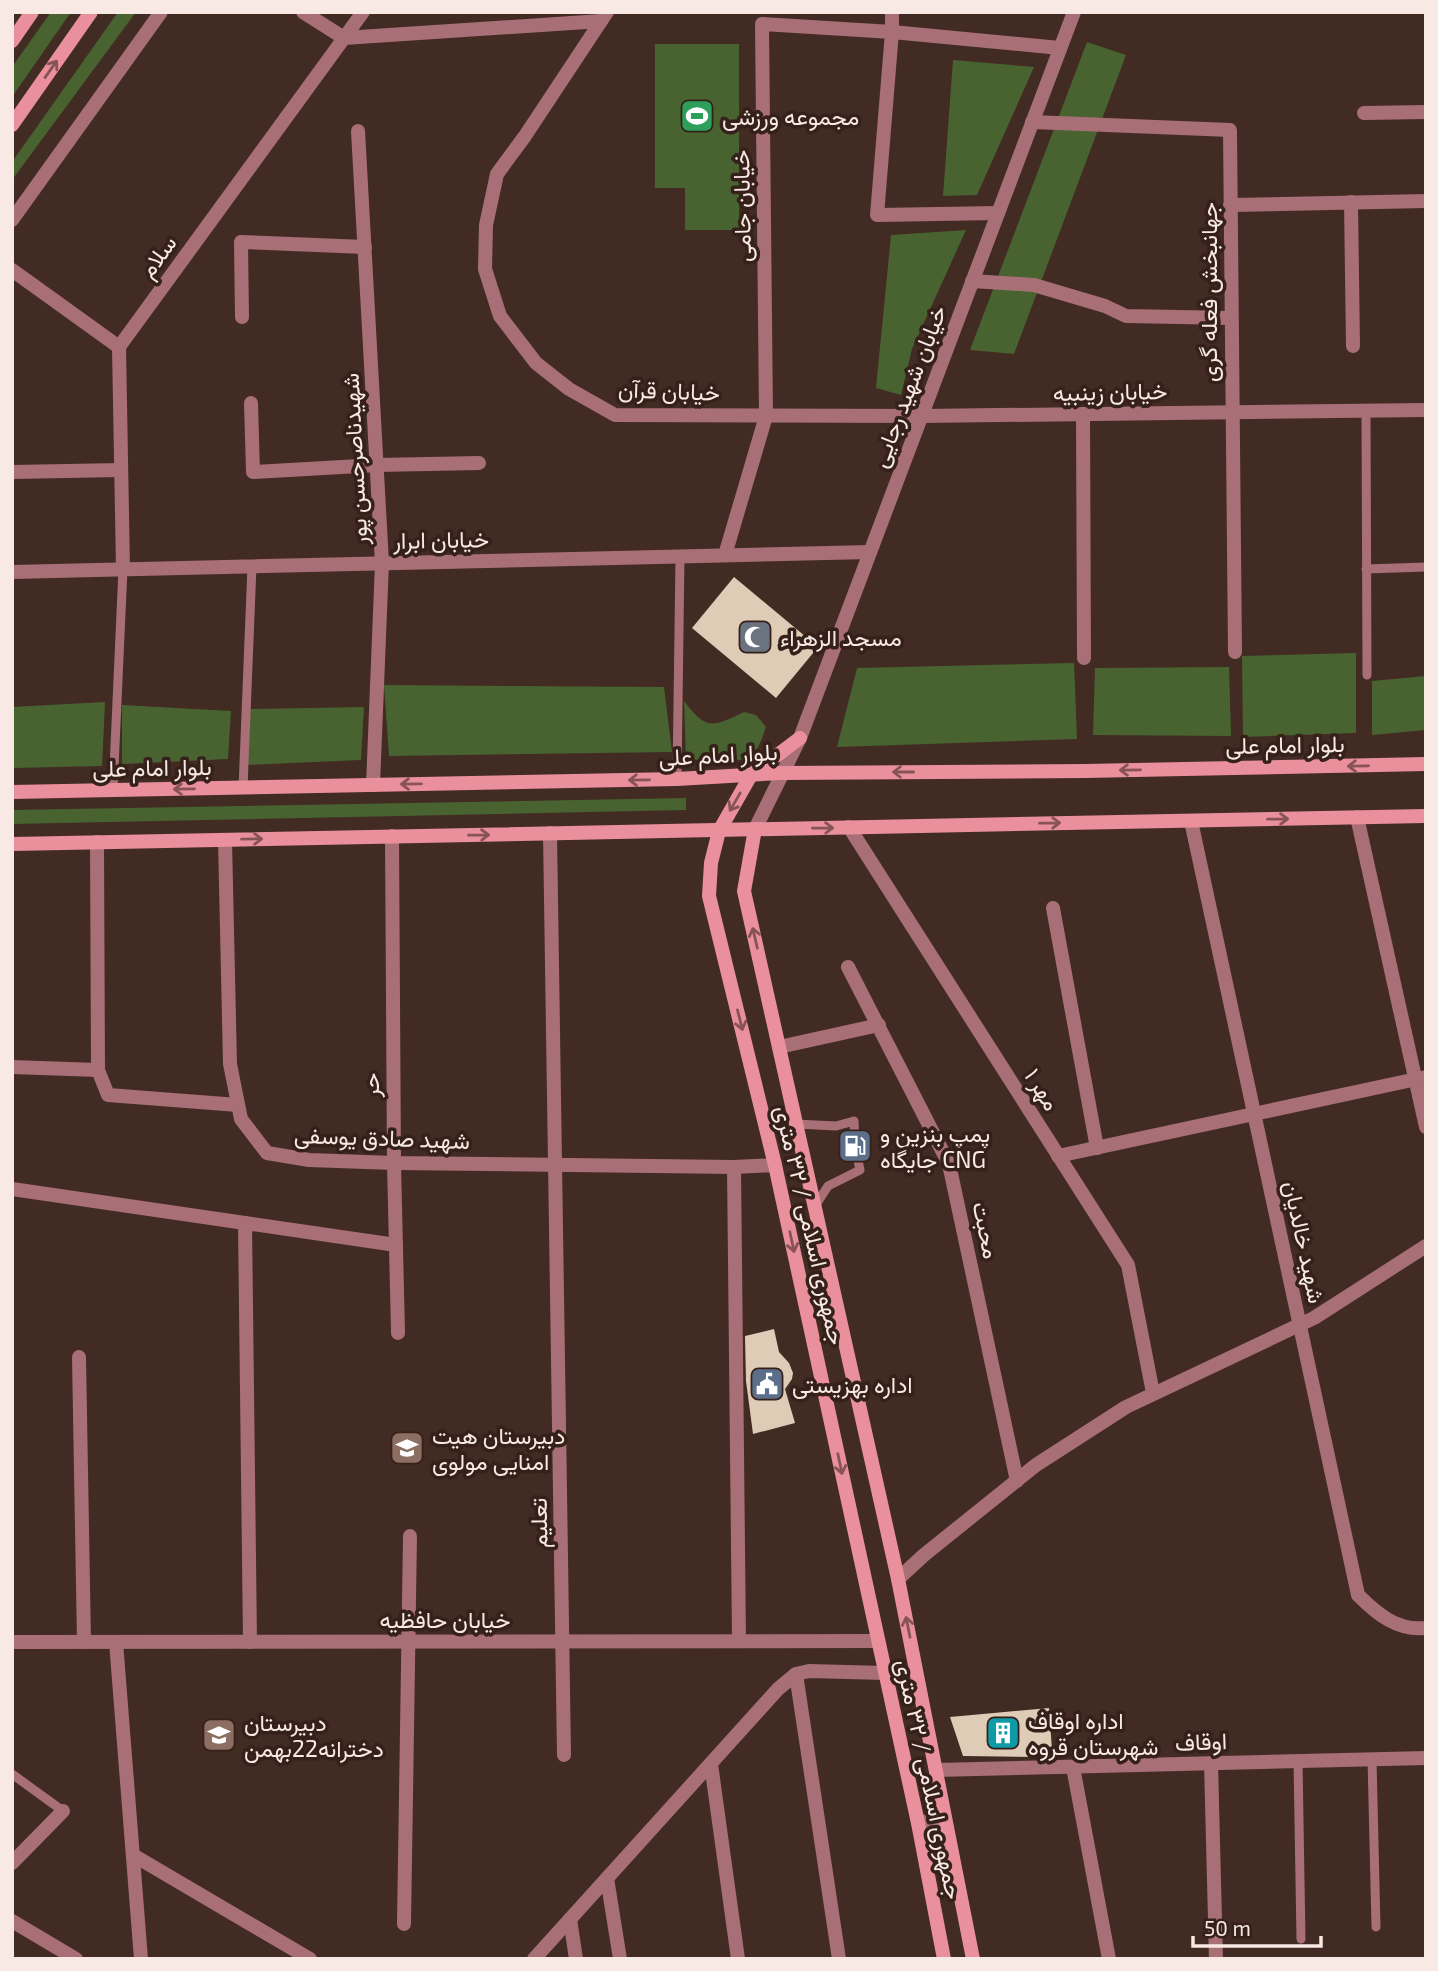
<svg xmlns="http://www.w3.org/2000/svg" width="1438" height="1971" font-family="'Exo 2',Vazirmatn,sans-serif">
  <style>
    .green { fill: #486330 }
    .building { fill: #deccb7 }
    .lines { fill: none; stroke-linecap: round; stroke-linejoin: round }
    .lane { stroke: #a86f76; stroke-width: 9 }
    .street { stroke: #a86f76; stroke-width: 14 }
    .secondary { stroke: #ea909d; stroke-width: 14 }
    .oneway { stroke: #875355 }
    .labels { text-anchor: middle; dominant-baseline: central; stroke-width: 7; stroke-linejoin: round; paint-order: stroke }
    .poi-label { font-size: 23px; fill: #f8e9e4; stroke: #36211a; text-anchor: start }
    .street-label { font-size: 23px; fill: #f8e9e4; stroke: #36211a }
  </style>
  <rect width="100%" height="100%" fill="#412b23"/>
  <g class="green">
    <path d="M51,12H71L12,97V67Z"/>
    <path d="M118,12H136L12,180V162Z"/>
    <path d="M1087,42L1126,55L1014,354L970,350Z"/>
    <path d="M655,44H739V230H685V188H655Z"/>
    <path d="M953,60L1034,67L977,195L943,196Z"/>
    <path d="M966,230L912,349L901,395L876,388L891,235Z"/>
    <path d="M1356,653V733L1243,737L1242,656Z"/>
    <path d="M1074,663L1077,739L837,747L857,668Z"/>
    <path d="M1229,667L1231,736L1093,735L1095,668Z"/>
    <path d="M1426,676V730L1372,735V681Z"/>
    <path d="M384,685L664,687L672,752L389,756Z"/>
    <path d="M684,701C707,731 712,727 744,712L756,715L766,727C760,743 758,756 740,760H686Z"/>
    <path d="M105,702L102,766L12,768V707Z"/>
    <path d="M122,705L231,711L228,759L122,764Z"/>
    <path d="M364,707L361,760L246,765L250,709Z"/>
    <path d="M686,798V810L12,824V810Z"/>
  </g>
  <g class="building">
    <path d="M734,577L818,647L776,698L692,628Z"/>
    <path d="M774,1329L779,1352L789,1363L793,1373L792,1379L785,1389L795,1423L753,1434L746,1381L745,1336Z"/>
    <path d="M1049,1708L1052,1750L1042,1749L1044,1757L963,1756L950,1717Z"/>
  </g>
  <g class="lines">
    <g class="lane">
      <path d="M1366,411L1367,675"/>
      <path d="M1366,569L1426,567"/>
      <path d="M677,779L680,556"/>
      <path d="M243,788L252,566"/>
      <path d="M113,790L123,569"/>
      <path d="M796,1124L836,1126L854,1121L855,1146L860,1170L828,1186L815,1206"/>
      <path d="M1372,1759L1376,1927"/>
      <path d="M1298,1761L1301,1939"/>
      <path d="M12,1774L63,1811"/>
    </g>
    <g class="street">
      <path d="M303,12L344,38L601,21"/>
      <path d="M607,12L525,136L497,174L486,225L485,269L500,316L536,363L569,389L615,415L922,416L1426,410"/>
      <path d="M892,12V32L877,215L998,213"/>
      <path d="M1364,113L1426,112"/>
      <path d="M1032,122L1230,130L1235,652"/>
      <path d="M358,131L382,563L373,785"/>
      <path d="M1351,202L1353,346"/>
      <path d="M1230,205L1426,201"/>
      <path d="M12,220L161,12"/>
      <path d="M12,270L119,347"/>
      <path d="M972,281L1034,285L1105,306L1126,316L1231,318"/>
      <path d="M242,317L241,242L365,247"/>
      <path d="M251,403L253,472L377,465L479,463"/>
      <path d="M1083,414L1084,658"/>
      <path d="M12,472L121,470"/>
      <path d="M725,555L766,416L762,24L892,32L1060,48"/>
      <path d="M123,569L119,347L363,12"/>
      <path d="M12,572L870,552"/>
      <path d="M1357,817L1426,1127"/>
      <path d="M1191,821L1358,1595C1377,1614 1397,1631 1426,1628"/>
      <path d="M849,827L1128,1265L1153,1393"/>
      <path d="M755,829L800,738L1074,12"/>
      <path d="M550,833L564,1755"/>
      <path d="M392,836L394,1163L398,1333"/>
      <path d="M225,840L230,1064L241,1119L267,1153L309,1160L394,1163L734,1167L775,1165"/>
      <path d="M97,842L98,1070L108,1095L238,1105"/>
      <path d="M1053,908L1097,1148"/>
      <path d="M848,967L949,1164L1017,1481"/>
      <path d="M779,1047L879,1025"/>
      <path d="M12,1067L98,1070"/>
      <path d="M1058,1156L1426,1077"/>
      <path d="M734,1167L739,1641"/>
      <path d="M12,1189L396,1245"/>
      <path d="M245,1223L250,1642"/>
      <path d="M79,1357L84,1642"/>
      <path d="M898,1579L924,1555L1036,1465L1126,1407L1314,1318L1426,1246"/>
      <path d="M12,1642L878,1641"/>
      <path d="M116,1642L141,1959"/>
      <path d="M796,1674L839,1959"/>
      <path d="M1211,1763L1216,1959"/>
      <path d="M711,1764L738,1959"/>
      <path d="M1073,1767L1109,1959"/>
      <path d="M936,1770L1426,1758"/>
      <path d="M918,1823L945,1818"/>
      <path d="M133,1855L310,1959"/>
      <path d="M12,1863L63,1811"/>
      <path d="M607,1878L620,1959"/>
      <path d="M570,1919L576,1959"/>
      <path d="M12,1921L76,1959"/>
      <path d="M404,1924L410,1536"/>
      <path d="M534,1959L778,1689L796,1674L809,1671L885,1673"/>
    </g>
    <g class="secondary">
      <path d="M12,41L32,12"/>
      <path d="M12,125L91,12"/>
      <path d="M800,738L751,775L719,831L711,863L709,896L775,1165L918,1823L944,1959"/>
      <path d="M12,792L677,779L781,773L1085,771L1426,764"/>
      <path d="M755,829L744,891L898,1579L973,1959"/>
      <path d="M12,844L1426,816"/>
    </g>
  </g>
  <defs><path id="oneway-shaft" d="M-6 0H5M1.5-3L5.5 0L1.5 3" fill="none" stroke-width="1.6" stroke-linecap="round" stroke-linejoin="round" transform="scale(1.75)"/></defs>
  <g class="oneway">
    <use href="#oneway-shaft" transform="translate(51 69) rotate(-55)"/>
    <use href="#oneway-shaft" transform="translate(1358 766) rotate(179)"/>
    <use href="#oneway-shaft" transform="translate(1130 770) rotate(179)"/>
    <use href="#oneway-shaft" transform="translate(903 772) rotate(180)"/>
    <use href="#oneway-shaft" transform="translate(639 780) rotate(179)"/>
    <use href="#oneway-shaft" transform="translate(411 784) rotate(179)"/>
    <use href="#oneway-shaft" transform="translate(184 789) rotate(179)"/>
    <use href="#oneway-shaft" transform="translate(735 802) rotate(120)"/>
    <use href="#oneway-shaft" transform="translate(1278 819) rotate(-1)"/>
    <use href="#oneway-shaft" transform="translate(1050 823) rotate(-1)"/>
    <use href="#oneway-shaft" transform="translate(823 828) rotate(-1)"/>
    <use href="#oneway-shaft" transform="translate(479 835) rotate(-1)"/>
    <use href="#oneway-shaft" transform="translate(252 839) rotate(-1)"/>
    <use href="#oneway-shaft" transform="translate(755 938) rotate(-103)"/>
    <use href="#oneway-shaft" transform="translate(740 1020) rotate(76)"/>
    <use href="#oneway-shaft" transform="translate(792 1242) rotate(78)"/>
    <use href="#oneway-shaft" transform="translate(840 1464) rotate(78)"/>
    <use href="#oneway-shaft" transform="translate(908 1627) rotate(-101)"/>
  </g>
  <defs>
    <symbol id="stadium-square" viewBox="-11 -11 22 22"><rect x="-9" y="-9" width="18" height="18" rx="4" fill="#2e9e5b" stroke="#36211a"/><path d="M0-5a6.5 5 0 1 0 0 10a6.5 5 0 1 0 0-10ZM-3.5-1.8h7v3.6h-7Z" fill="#fff"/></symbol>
    <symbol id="mosque-square" viewBox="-11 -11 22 22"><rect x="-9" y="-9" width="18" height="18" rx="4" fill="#6b7280" stroke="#36211a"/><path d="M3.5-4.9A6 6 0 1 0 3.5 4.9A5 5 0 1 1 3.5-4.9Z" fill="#fff"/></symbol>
    <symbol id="fuel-square" viewBox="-11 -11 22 22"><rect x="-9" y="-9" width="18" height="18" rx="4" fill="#5c6f8a" stroke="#36211a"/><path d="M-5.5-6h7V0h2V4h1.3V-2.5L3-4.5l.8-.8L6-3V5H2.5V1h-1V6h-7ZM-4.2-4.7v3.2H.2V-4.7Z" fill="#fff"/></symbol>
    <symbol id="civic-square" viewBox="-11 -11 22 22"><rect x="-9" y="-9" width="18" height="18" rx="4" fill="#5c6f8a" stroke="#36211a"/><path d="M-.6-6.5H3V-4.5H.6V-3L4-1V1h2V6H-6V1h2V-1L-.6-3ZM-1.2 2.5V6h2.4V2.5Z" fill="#fff"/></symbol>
    <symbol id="school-square" viewBox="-11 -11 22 22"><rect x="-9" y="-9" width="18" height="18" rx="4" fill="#8d6e63" stroke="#36211a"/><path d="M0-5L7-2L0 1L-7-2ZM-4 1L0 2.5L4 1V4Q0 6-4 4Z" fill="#fff"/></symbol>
    <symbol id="building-square" viewBox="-11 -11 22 22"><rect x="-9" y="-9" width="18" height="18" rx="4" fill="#0f9aa8" stroke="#36211a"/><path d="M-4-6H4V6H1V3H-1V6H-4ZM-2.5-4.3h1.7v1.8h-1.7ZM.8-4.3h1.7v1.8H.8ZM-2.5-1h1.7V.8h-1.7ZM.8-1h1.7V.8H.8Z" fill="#fff"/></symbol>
  </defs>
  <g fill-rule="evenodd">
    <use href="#stadium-square" x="678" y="97" width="38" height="38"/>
    <use href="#mosque-square" x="736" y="618" width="38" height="38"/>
    <use href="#fuel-square" x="836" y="1127" width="38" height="38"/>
    <use href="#civic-square" x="748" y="1365" width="38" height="38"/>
    <use href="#school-square" x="388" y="1429" width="38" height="38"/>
    <use href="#building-square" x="984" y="1714" width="38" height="38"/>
    <use href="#school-square" x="200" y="1716" width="38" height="38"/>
  </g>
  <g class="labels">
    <g class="poi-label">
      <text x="722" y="116">مجموعه ورزشی</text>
      <text x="780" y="637">مسجد الزهراء</text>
      <text x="880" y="1133">پمپ بنزین و<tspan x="880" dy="26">جایگاه CNG</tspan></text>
      <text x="792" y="1384">اداره بهزیستی</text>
      <text x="432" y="1435">دبیرستان هیت<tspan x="432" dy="26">امنایی مولوی</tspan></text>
      <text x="1028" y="1720">اداره اوقاف<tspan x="1028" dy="26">شهرستان قروه</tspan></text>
      <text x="244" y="1722">دبیرستان<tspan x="244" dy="26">دخترانه22بهمن</tspan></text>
    </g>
    <g class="street-label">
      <text transform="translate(741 206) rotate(-91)">خیابان جامی</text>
      <text transform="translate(157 256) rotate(-54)">سلام</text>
      <text transform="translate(1208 292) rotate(-90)">جهانبخش فعله گری</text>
      <text transform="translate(908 386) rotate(-69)">خیابان شهید رجایی</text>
      <text transform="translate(669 390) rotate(2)">خیابان قرآن</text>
      <text transform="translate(1110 391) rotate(-1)">خیابان زینبیه</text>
      <text transform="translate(354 459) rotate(-93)">شهیدناصرحسن پور</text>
      <text transform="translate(441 539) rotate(-1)">خیابان ابرار</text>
      <text transform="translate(1285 744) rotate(-1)">بلوار امام علی</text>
      <text transform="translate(718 754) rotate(-3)">بلوار امام علی</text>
      <text transform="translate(152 767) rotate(-1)">بلوار امام علی</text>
      <text transform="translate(370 1085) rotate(-90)">حر</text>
      <text transform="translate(1043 1089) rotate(58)">مهر ۱</text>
      <text transform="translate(382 1137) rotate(2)">شهید صادق یوسفی</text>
      <text transform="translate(811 1225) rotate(77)">جمهوری اسلامی / ۳۲ متری</text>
      <text transform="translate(987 1230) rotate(78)">محبت</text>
      <text transform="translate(1305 1242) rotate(78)">شهید خالدیان</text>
      <text transform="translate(538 1523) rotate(-91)">تعلیم</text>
      <text x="445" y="1619">خیابان حافظیه</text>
      <text transform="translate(1201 1741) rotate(-2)">اوقاف</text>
      <text transform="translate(930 1779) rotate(78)">جمهوری اسلامی / ۳۲ متری</text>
    </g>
  </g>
  <rect width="1438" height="1971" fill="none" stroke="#f8e9e4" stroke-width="28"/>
  <path d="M1193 1936v10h128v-10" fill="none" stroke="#f8e9e4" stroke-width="3.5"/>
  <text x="1204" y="1936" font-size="21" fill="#f8e9e4" stroke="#36211a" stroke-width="5" paint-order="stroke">50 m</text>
</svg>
